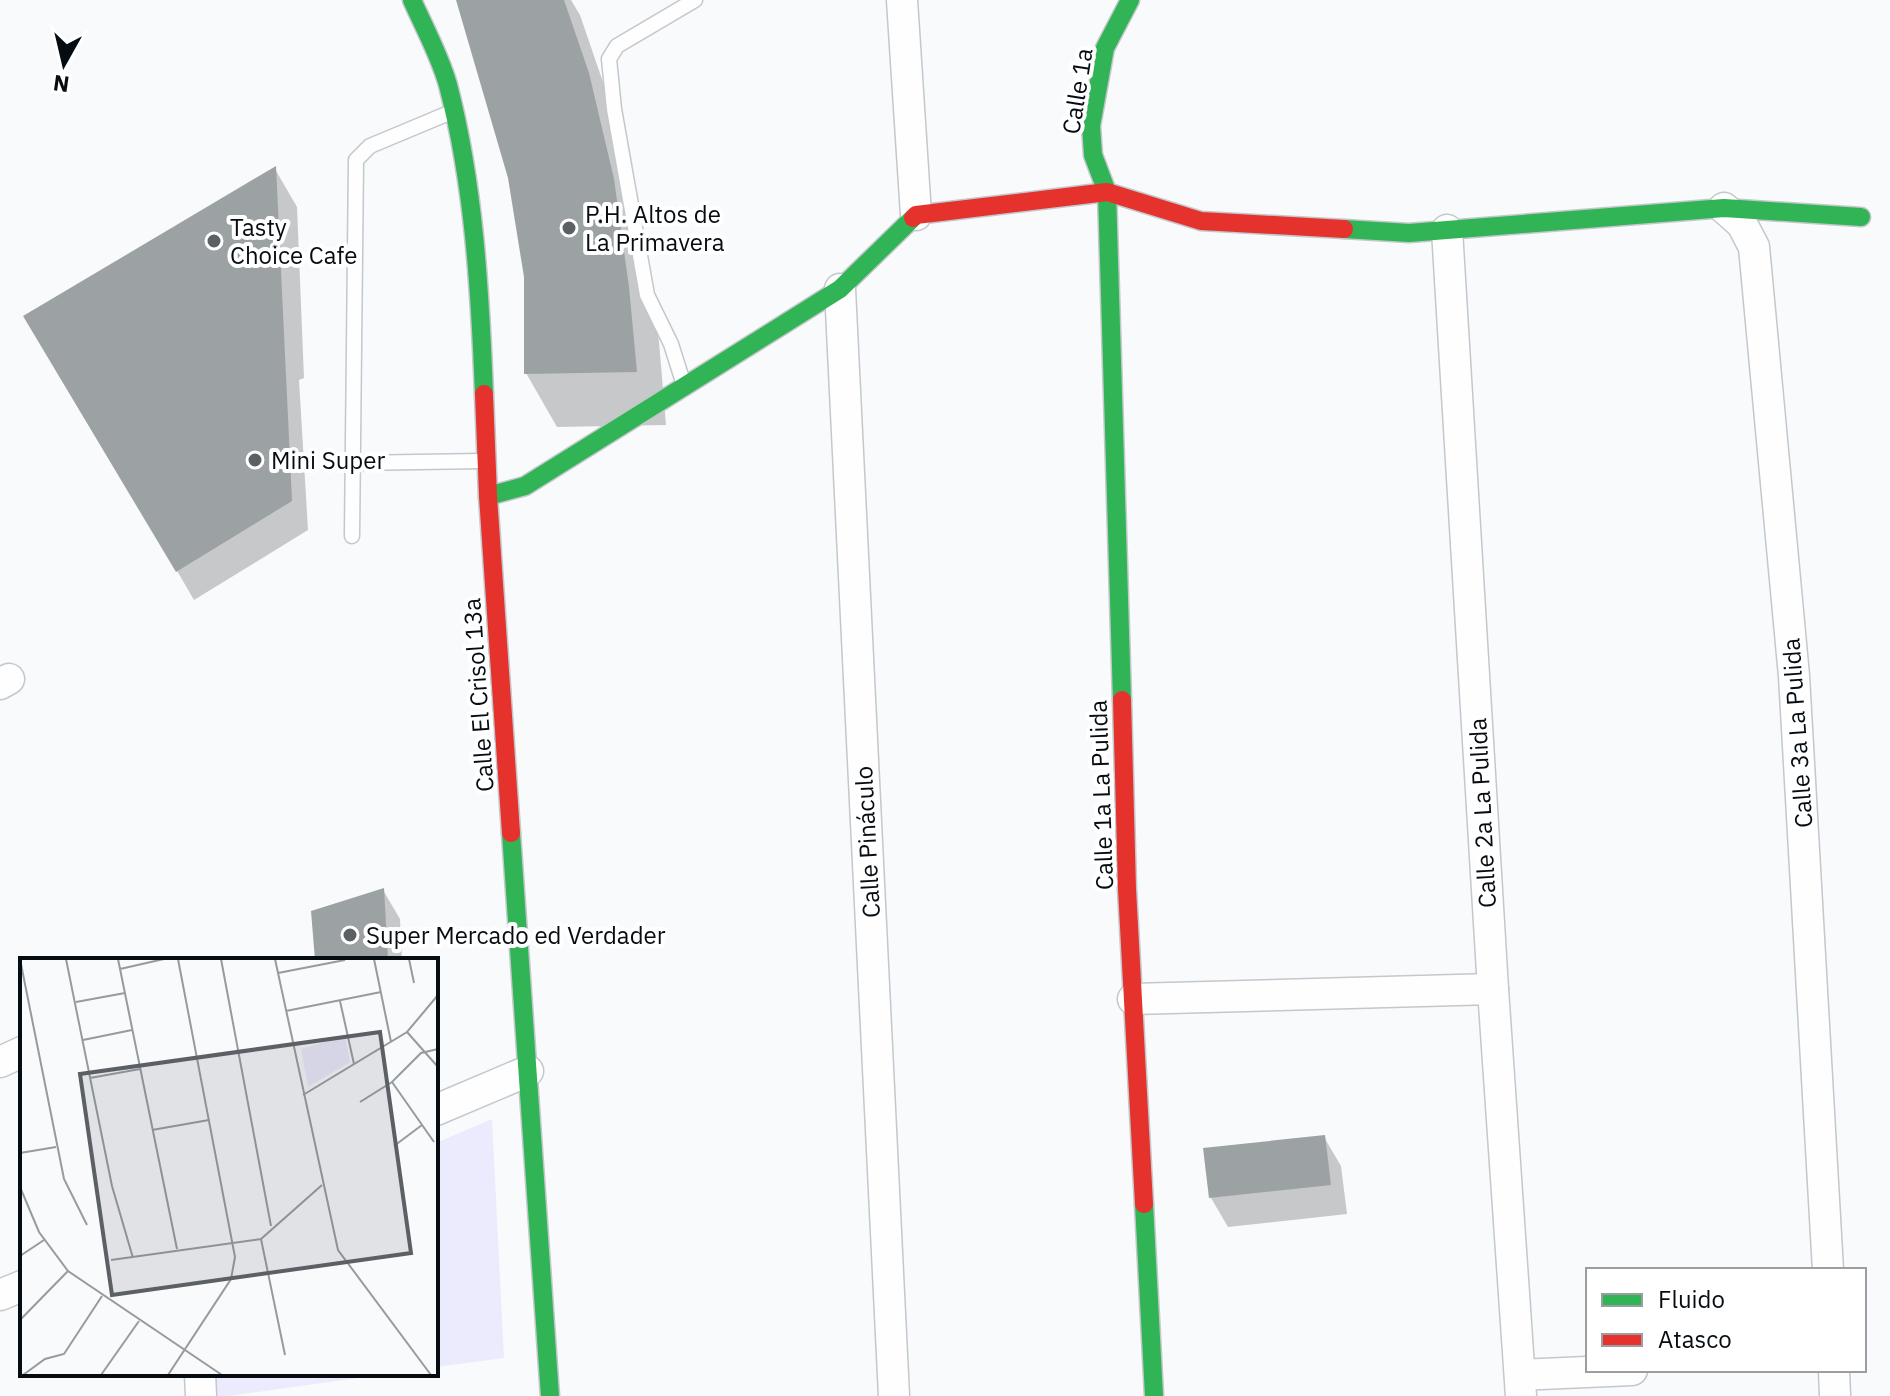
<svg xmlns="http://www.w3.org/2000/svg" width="1890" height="1396" font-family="'IBM Plex Sans',sans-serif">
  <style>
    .green { fill: #eceafd }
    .shadow { fill: #0003 }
    .building { fill: #9ca1a4 }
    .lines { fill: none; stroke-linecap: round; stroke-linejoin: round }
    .lane-casing { stroke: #c3c8cc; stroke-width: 17 }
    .street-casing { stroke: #c3c8cc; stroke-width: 33 }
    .fast-casing { stroke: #c3c8cc; stroke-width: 21 }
    .jam-casing { stroke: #c3c8cc; stroke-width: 21 }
    .lane { stroke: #fefeff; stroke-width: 14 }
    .street { stroke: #fefeff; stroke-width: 30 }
    .fast { stroke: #30b455; stroke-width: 18 }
    .jam { stroke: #e5322d; stroke-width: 18 }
    .poi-dot { fill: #5b6064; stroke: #fff; stroke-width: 3 }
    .labels { text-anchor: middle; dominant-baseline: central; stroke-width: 8; stroke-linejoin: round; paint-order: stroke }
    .street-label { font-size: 24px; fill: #060d12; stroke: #fff }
    .poi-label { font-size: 24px; fill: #060d12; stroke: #fff; text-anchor: start }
    .inset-road { fill: none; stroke: #979b9e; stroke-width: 2 }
    .view { fill: #5b6064; fill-opacity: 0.15; stroke: #5b6064; stroke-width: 4 }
    .inset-edge { fill: none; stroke: #060d12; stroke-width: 4 }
  </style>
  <rect width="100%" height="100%" fill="#f8fafc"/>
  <g class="green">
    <path d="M492,1119L504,1358L436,1367V1143Z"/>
    <path d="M215,1374H386L228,1396H216Z"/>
  </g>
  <g class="shadow">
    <path d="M458,0H571L580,15L619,129L644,234L659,342L666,425L557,427L526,373V277L510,178Z"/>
    <path d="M275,169L297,207L304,378L299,380L308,530L194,600L126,483Z"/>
    <path d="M383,890L400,919L402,960H317Z"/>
    <path d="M1324,1137L1341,1166L1347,1214L1228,1227L1211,1198L1206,1150Z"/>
  </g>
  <g class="building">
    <path d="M456,0H564L589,73L614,179L629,287L637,372L524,374V277L508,178Z"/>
    <path d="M276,166L292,501L176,572L23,316Z"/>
    <path d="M384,888L388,960H315L311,911Z"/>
    <path d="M1325,1135L1331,1185L1209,1198L1203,1148Z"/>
  </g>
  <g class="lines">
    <defs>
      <g id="lane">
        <path d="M683,382L671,344L647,295L614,109L609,59L617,46L695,0"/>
        <path d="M353,463L483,461"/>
        <path d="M352,536L356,160L370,146L449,113"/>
      </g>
      <g id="street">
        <path d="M902,0L916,215"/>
        <path d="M1724,208L1742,224L1754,247L1794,676L1828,1270"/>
        <path d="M1447,230L1493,989L1521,1396"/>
        <path d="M840,289L894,1396"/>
        <path d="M0,684L9,679"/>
        <path d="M1133,999L1493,989"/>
        <path d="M0,1062L22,1052"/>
        <path d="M436,1110L528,1071"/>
        <path d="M0,1295L22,1286"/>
        <path d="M1834,1370L1835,1396"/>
        <path d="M200,1374L201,1396"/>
        <path d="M1520,1375L1632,1370"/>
      </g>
      <g id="fast">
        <path d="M412,0C424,27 440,56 448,85C474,185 480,290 484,394"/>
        <path d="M1344,229L1409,233L1724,208L1861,217"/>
        <path d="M488,496L525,486L840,289L913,218"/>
        <path d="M1122,700L1107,192L1093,155L1091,126L1105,48L1130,0"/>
        <path d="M511,833L550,1396"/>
        <path d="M1144,1204L1154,1396"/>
      </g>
      <g id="jam">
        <path d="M913,218L916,215L1107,192L1201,221L1344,229"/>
        <path d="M484,394L488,496L511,833"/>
        <path d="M1122,700L1127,889L1144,1204"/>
      </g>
    </defs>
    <use href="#lane" class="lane-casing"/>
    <use href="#street" class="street-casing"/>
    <use href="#fast" class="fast-casing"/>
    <use href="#jam" class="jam-casing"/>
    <use href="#lane" class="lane"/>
    <use href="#street" class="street"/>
    <use href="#fast" class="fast"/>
    <use href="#jam" class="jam"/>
  </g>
  <g class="poi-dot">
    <circle cx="569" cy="228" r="8"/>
    <circle cx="214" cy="241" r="8"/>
    <circle cx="255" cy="460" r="8"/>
    <circle cx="350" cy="935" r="8"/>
  </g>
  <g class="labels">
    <g class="street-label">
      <text transform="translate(1077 91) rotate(-81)">Calle 1a</text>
      <text transform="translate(478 695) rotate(-94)">Calle El Crisol 13a</text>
      <text transform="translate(1797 733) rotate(-94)">Calle 3a La Pulida</text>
      <text transform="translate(1101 795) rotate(-92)">Calle 1a La Pulida</text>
      <text transform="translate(1482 813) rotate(-93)">Calle 2a La Pulida</text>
      <text transform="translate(867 842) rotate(-93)">Calle Pináculo</text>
    </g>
    <g class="poi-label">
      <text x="585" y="214">P.H. Altos de<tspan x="585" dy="28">La Primavera</tspan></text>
      <text x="230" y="227">Tasty<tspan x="230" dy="28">Choice Cafe</tspan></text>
      <text x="271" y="460">Mini Super</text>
      <text x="366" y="935">Super Mercado ed Verdader</text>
    </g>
  </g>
  <g transform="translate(20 958)">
    <rect width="418" height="418" fill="#f8fafc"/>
    <path d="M325,78L330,104L288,129L281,91Z" fill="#eceafd"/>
    <path class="inset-road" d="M0,1L44,221L67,267M46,1L92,228L113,300M98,1L157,291M201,1L251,268M255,1L318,292L411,417M354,1L371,84M389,1L394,25M100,11L144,1M258,15L325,2M320,43L334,106M56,44L105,35M266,53L361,34M387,74L418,109M63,82L112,72M70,120L120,111M372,124L414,184M283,137L387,74L418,37M340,144L372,124L401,95L418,91M132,172L189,162M374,188L402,167M0,195L36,189M0,229L19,274L48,313L202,417M241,281L265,397M0,298L24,282M91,302L241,281L302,227M0,362L48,313M3,417L25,401L44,396L82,338M81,417L119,363M148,417L211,321L215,299L158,1"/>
    <path class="view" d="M360,74L391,295L92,337L60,116Z"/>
    <rect width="418" height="418" class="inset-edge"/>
  </g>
  <rect x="1586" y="1268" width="280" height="104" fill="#ffffff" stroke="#9b9ea0" stroke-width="2"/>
  <rect x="1602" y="1294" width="40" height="12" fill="#30b455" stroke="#9b9ea0" stroke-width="2"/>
  <text x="1658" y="1308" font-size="24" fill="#060d12">Fluido</text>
  <rect x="1602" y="1334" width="40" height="12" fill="#e5322d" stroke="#9b9ea0" stroke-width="2"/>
  <text x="1658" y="1348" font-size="24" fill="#060d12">Atasco</text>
  <g transform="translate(64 64) rotate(188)" stroke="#ffffff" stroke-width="6" paint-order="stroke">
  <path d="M0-6L14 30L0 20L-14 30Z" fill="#060d12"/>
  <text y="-12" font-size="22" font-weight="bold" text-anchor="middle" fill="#060d12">N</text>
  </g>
</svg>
